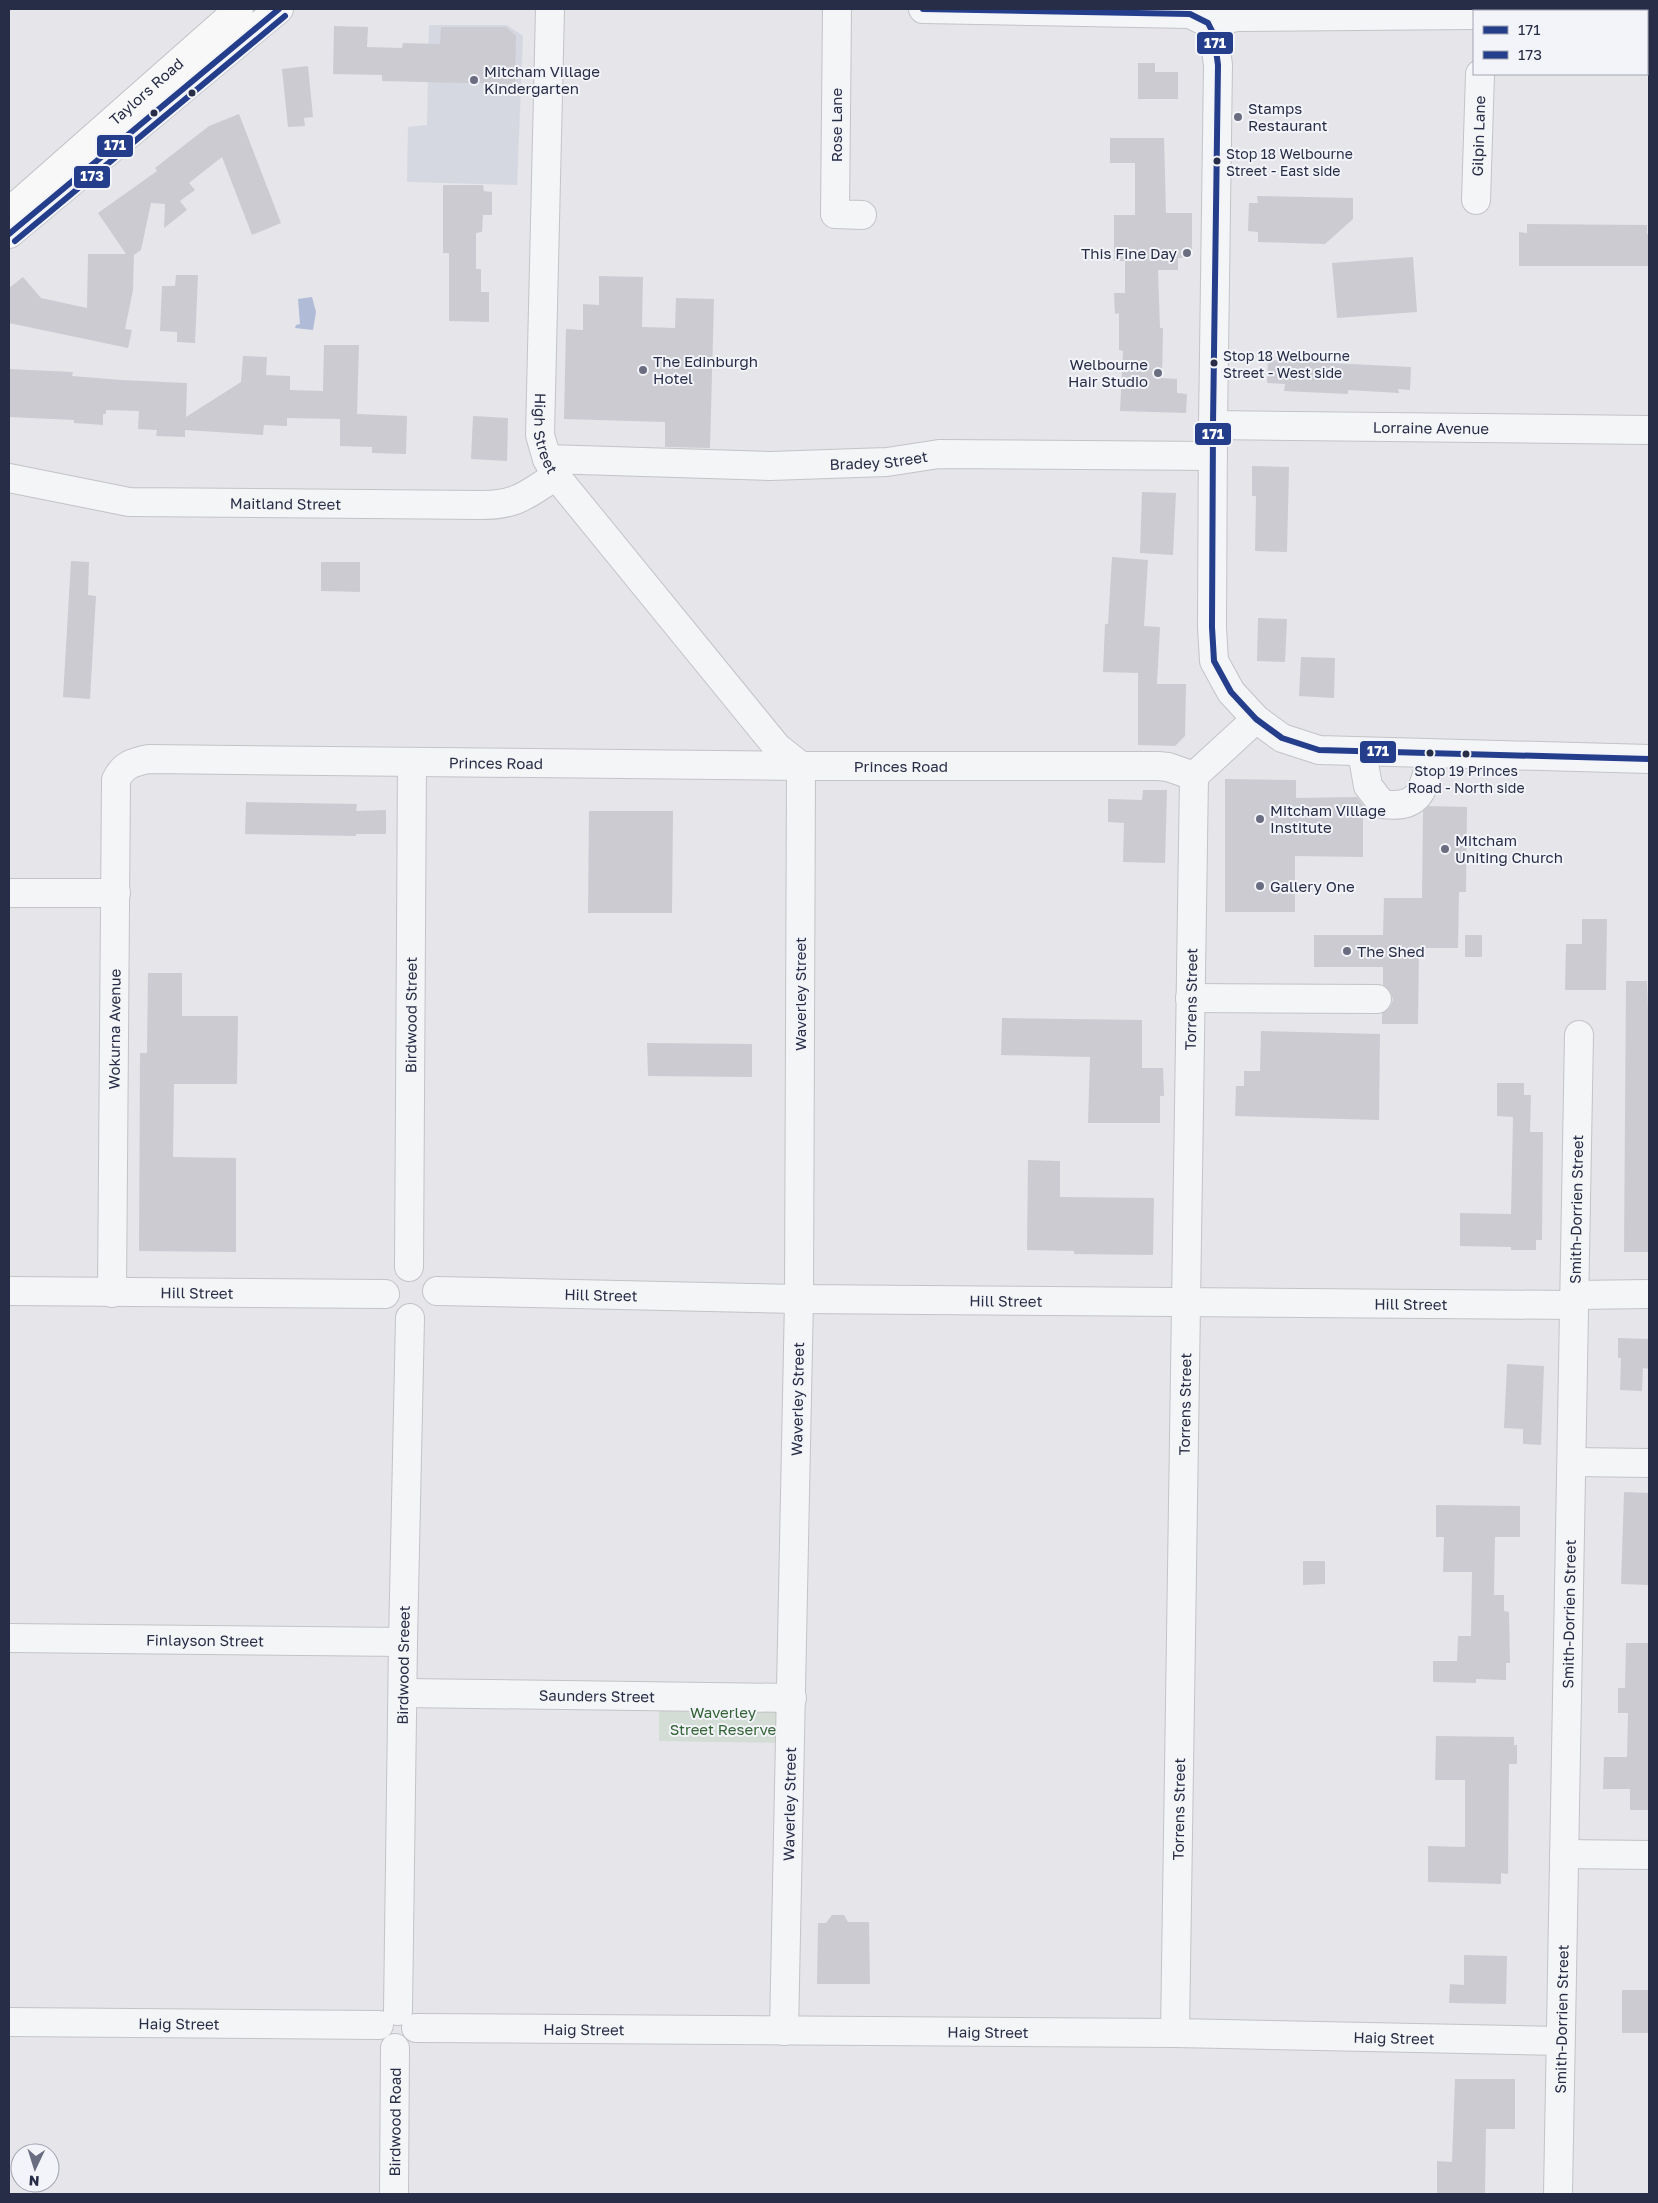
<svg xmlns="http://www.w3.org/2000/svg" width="1658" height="2203" font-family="'Golos Text',sans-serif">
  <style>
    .built { fill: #d5d8e0 }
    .green { fill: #d3ddd5 }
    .water { fill: #b0bbd8 }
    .building { fill: #cbcbd1 }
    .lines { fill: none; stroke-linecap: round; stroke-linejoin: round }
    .minor-casing { stroke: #c3c3c8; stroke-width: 30 }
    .major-casing { stroke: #c1c2c8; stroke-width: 30 }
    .minor { stroke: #f4f5f7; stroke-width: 28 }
    .major { stroke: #f8f8f8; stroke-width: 28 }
    .bus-1-casing { stroke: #f3f4f9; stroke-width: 10 }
    .bus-2-casing { stroke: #f3f4f9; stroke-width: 10 }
    .bus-1 { stroke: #243e8c; stroke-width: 6 }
    .bus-2 { stroke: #243e8c; stroke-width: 6 }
    .poi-dot { fill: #6a6d80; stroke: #f3f4f9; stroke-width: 2 }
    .bus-dot { fill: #282d47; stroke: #f3f4f9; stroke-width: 2 }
    .labels { text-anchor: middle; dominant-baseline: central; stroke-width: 4; stroke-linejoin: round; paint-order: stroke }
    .bus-label { font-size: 14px; fill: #282d47; stroke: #f3f4f9; text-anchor: start }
    .poi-label { font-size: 15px; fill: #282d47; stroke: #f3f4f9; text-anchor: start }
    .street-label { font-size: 15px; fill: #282d47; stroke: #f3f4f9 }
    .park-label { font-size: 15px; fill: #346435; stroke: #f3f4f9 }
    .line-badge { stroke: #f3f4f9; stroke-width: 2 }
    .badge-label { font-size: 14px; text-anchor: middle; font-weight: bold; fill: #fff }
  </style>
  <rect width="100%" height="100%" fill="#e5e5ea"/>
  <path class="built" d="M429,25H507L523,36L517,185L407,182L408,127L427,125Z"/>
  <path class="green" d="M659,1699L787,1701V1743L659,1741Z"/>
  <path class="water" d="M312,297L316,312L313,330L295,328L296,325L300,324L298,299Z"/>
  <g class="building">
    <path d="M334,26L368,27L367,47L402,48L403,43L440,44L441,27H506L516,36L515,84L382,81V75L333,74Z"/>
    <path d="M1138,63H1155V72H1178V99H1138Z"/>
    <path d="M308,66L313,117L304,118L305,126L288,127L282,69Z"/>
    <path d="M239,114L281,223L252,235L222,157L189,183L195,190L180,201L187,210L164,228L165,204L151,203L141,250L134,255L133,290L125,329L132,330L128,348L9,323V288L23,277L41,298L87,308L88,254H126L98,213L157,171L155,168L209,126Z"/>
    <path d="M1110,138H1164L1166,213H1192V257L1178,258V270H1158L1160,328H1163L1162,378L1177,379V393L1187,394L1186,413L1120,411L1123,351L1119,350V313L1115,314L1114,293H1125V261H1114V215H1135V163H1110Z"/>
    <path d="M443,185H483L484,191L492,192V215H483L482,232L476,233V269H481V292H489V322L449,321V253H443Z"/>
    <path d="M1257,196L1353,198V219L1325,244L1258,242V232L1248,231L1249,203H1258Z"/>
    <path d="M1527,224L1647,225V234H1649V266H1519V232L1527,233Z"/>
    <path d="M1413,257L1417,312L1337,318L1332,263Z"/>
    <path d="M176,275H198L195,343L177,342V332L160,331L162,286H175Z"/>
    <path d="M599,276L643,277L642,327L675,328L676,298L714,299L710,448L665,447V422L564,419L566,329L583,330V304L599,305Z"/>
    <path d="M324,345H359L357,414L407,416L406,454L372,453V447L340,446V419L287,418V426L264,425L263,435L185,430V437L156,436L157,430L138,429L139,411L106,410V414H103V425L74,423V420L9,417V369L73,372L72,376L121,380L187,383L186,417L241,382L243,356L267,357L266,375L290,376V390L323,391Z"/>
    <path d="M1268,360L1411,367L1410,390L1398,389L1399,393L1348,390V394L1284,391L1285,384L1267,383Z"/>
    <path d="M473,416L508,418L507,461L471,459Z"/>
    <path d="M1252,466L1289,467L1287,552L1255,551L1256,496H1252Z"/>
    <path d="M1142,492L1176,493L1173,555L1140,553Z"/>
    <path d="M1112,557L1148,560L1144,626L1160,627L1157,684H1186L1185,736L1175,746L1138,745V673L1103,672L1105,624H1108Z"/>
    <path d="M71,561L89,562L88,595L96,596L90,699L63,697Z"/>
    <path d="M321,562H360V592L321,591Z"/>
    <path d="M1258,618L1287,619L1285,662L1257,661Z"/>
    <path d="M1301,657L1335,658L1334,698L1299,696Z"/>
    <path d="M1225,779L1296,780V798L1357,797L1363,805V857L1295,856V912H1225Z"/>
    <path d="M1143,790H1167L1165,863L1123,862L1124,823L1108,822V799L1142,800Z"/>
    <path d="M246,802L357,804L356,811L386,810V834H356V836L245,834Z"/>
    <path d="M1428,806L1467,807L1466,892H1459L1458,948H1419L1418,1024H1382V1013L1390,1007L1393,1000L1390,991L1383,985V967H1314V935H1383L1384,898H1422L1423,811Z"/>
    <path d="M589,811H673L672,913H588Z"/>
    <path d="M1582,919H1607L1606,990H1565L1566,944H1582Z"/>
    <rect x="1465" y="935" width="17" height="22"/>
    <path d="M148,973H182V1016H238L237,1084H174L173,1157L236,1158V1252L139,1251L140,1053H147Z"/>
    <path d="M1626,981H1647L1649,1037V1252H1624Z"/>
    <path d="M1002,1018L1142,1020V1068H1163L1164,1096H1160V1123H1088L1090,1057L1001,1055Z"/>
    <path d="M1261,1031L1380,1034L1379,1120L1235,1116L1236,1086H1244V1071H1260Z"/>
    <path d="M647,1043L752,1044V1077L648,1076Z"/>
    <path d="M1497,1083H1524V1095H1531L1530,1132H1543L1542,1240H1536V1250H1511V1247L1460,1246V1213L1511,1214L1513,1117L1497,1116Z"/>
    <path d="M1028,1160L1060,1161V1197L1154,1198L1153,1255L1074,1254V1251L1027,1250Z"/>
    <path d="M1618,1338L1649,1339V1369L1643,1368L1642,1391L1620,1390L1621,1358H1618Z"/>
    <path d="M1507,1364L1544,1366L1541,1445L1523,1444V1429L1504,1428Z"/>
    <path d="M1624,1492L1649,1493V1585L1621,1584Z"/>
    <path d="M1436,1505L1520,1506V1537H1495L1494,1595H1504V1611L1509,1612L1510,1663H1506V1680L1476,1679V1683L1433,1682V1661H1457L1458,1636H1471L1472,1572H1443L1444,1537H1436Z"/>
    <path d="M1303,1561H1325V1584L1303,1585Z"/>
    <path d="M1626,1643H1649V1810H1630V1789H1603L1604,1757H1627L1628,1713H1618V1688H1625Z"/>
    <path d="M1436,1736L1514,1737V1745H1517V1764H1509L1508,1874L1501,1873V1884L1428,1882V1846L1465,1847V1780H1435Z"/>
    <path d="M832,1915H844L848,1922H869L870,1984H817L818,1923H826Z"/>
    <path d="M1464,1955L1507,1956L1506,2004L1449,2003L1450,1984L1464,1985Z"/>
    <path d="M1622,1990H1648L1649,2033H1622Z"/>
    <path d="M1455,2079H1515V2129H1486L1485,2194H1437V2161L1452,2162Z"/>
  </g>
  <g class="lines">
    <defs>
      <g id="minor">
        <path id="s1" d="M550,9L540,435L547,459L556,476L777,747L801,766L799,1299L784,2031"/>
        <path d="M837,9L835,214L862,215"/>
        <path d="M923,9L1190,14L1208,23L1214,35L1218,65L1213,425L1212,627L1214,661L1231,692L1256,719L1282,738L1319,750L1649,759"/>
        <path d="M1549,9V11"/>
        <path d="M1571,11L1583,9"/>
        <path d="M1208,23L1237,17L1474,15"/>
        <path id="s2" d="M1476,200L1480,74"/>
        <path id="s3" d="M1213,425L1649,430"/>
        <path id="s4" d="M547,459L770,466L887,462L939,454L1213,456"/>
        <path id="s5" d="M9,478L129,502L482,505C518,505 527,494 556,476"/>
        <path d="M1362,752L1368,786L1382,804C1423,810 1424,786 1432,754"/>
        <path d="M9,893H116"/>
        <path d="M1190,998L1377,999"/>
        <path id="s6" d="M409,1267L412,763"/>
        <path id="s7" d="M9,1291L385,1294"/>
        <path id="s8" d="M437,1291L799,1299L1574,1305"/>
        <path id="s9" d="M112,1293L116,780C123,765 133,762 149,759L801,766H1158L1168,767L1194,776L1256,719"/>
        <path d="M1575,1295L1649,1294"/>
        <path d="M1572,1462L1649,1463"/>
        <path id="s10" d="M9,1638L403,1642"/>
        <path id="s11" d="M403,1693L792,1698"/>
        <path d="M1564,1854L1649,1855"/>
        <path id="s12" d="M398,2011L403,1642L410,1318"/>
        <path id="s13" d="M9,2022L379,2025"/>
        <path id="s14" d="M416,2028L1175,2033L1560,2041"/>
        <path id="s15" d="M1175,2033L1194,776"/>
        <path id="s16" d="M394,2194L395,2048"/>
        <path id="s17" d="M1558,2194L1579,1035"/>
      </g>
      <g id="major">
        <path id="s18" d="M17,205L239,9"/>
        <path d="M9,234L279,9"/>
      </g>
    </defs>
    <use href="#minor" class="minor-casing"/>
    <use href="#major" class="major-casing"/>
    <use href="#minor" class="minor"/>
    <use href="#major" class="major"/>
    <defs>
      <g id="bus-1">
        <path d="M923,9L1190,14L1208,23L1214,35L1218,65L1213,425L1212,627L1214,661L1231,692L1256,719L1282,738L1319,750L1649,759"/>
        <path d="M9,234L279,9"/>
      </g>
      <path id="bus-2" d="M15,241L285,16"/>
    </defs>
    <use href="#bus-1" class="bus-1-casing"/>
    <use href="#bus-2" class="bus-2-casing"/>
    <use href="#bus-1" class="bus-1"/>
    <use href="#bus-2" class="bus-2"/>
  </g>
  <g class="poi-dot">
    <circle cx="474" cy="80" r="5"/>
    <circle cx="1238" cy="117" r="5"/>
    <circle cx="1187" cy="253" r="5"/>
    <circle cx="643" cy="370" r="5"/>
    <circle cx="1158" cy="373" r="5"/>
    <circle cx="1260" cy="819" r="5"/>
    <circle cx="1445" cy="849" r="5"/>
    <circle cx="1260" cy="886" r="5"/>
    <circle cx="1347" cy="951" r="5"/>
  </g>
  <g class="bus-dot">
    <circle cx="192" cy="93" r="4.5"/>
    <circle cx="154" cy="113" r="4.5"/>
    <circle cx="1217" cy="161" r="4.5"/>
    <circle cx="1214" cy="363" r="4.5"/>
    <circle cx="1430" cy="753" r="4.5"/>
    <circle cx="1466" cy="754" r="4.5"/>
  </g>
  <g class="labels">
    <g class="bus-label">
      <text x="1226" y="153">Stop 18 Welbourne<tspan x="1226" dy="17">Street - East side</tspan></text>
      <text x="1223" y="355">Stop 18 Welbourne<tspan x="1223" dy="17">Street - West side</tspan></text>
      <text x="1466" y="770" text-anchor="middle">Stop 19 Princes<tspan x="1466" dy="17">Road - North side</tspan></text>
    </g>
    <g class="poi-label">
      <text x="484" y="71">Mitcham Village<tspan x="484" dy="17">Kindergarten</tspan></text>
      <text x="1248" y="108">Stamps<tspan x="1248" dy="17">Restaurant</tspan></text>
      <text x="1177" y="253" text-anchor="end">This Fine Day</text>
      <text x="653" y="361">The Edinburgh<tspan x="653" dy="17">Hotel</tspan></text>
      <text x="1148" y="364" text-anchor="end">Welbourne<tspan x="1148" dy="17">Hair Studio</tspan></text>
      <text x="1270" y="810">Mitcham Village<tspan x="1270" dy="17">Institute</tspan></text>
      <text x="1455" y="840">Mitcham<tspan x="1455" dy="17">Uniting Church</tspan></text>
      <text x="1270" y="886">Gallery One</text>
      <text x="1357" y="951">The Shed</text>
    </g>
    <g class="street-label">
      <text stroke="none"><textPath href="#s18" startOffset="172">Taylors Road</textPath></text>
      <text transform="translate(836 125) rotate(-90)">Rose Lane</text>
      <text stroke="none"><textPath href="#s2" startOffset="64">Gilpin Lane</textPath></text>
      <text stroke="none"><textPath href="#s3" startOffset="218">Lorraine Avenue</textPath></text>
      <text stroke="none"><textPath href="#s1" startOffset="425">High Street</textPath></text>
      <text stroke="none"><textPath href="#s4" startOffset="332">Bradey Street</textPath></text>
      <text stroke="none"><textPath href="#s5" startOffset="279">Maitland Street</textPath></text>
      <text stroke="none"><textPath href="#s9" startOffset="901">Princes Road</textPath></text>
      <text stroke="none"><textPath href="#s9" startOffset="1306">Princes Road</textPath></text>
      <text transform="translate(800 994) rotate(-90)">Waverley Street</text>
      <text stroke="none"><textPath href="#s15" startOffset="1034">Torrens Street</textPath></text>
      <text stroke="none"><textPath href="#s6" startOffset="252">Birdwood Street</textPath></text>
      <text stroke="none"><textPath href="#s9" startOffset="264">Wokurna Avenue</textPath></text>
      <text stroke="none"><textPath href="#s17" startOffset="985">Smith-Dorrien Street</textPath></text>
      <text stroke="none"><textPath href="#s7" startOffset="188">Hill Street</textPath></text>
      <text stroke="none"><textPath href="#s8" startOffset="164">Hill Street</textPath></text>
      <text stroke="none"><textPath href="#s8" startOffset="569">Hill Street</textPath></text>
      <text stroke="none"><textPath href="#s8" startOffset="974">Hill Street</textPath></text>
      <text transform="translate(797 1399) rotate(-89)">Waverley Street</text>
      <text stroke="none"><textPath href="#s15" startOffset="629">Torrens Street</textPath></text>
      <text stroke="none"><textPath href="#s17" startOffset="580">Smith-Dorrien Street</textPath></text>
      <text stroke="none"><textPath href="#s10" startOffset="196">Finlayson Street</textPath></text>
      <text stroke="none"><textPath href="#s12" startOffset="346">Birdwood Sreeet</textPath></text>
      <text stroke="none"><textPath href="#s11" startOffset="194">Saunders Street</textPath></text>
      <text transform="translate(789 1804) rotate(-89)">Waverley Street</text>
      <text stroke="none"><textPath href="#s15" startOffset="224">Torrens Street</textPath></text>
      <text stroke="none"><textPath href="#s17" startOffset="175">Smith-Dorrien Street</textPath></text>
      <text stroke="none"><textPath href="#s13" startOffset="170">Haig Street</textPath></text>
      <text stroke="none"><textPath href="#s14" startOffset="168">Haig Street</textPath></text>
      <text stroke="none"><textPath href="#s14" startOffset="572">Haig Street</textPath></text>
      <text stroke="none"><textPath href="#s14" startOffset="978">Haig Street</textPath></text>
      <text stroke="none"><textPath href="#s16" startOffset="72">Birdwood Road</textPath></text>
    </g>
    <g class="park-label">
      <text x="723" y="1712">Waverley<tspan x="723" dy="17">Street Reserve</tspan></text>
    </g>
  </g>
  <g class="line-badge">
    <rect x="1196" y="31" width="38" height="24" rx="5" fill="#243e8c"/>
    <rect x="96" y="134" width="38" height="24" rx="5" fill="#243e8c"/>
    <rect x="73" y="165" width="38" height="24" rx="5" fill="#243e8c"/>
    <rect x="1194" y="422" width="38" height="24" rx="5" fill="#243e8c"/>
    <rect x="1359" y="740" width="38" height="24" rx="5" fill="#243e8c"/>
  </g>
  <g class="badge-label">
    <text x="1215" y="48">171</text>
    <text x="115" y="150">171</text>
    <text x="92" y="181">173</text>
    <text x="1213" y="439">171</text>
    <text x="1378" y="756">171</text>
  </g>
  <rect width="1658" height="2203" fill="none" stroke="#282d47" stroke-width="20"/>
  <rect x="1473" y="10" width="175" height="65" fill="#f3f4f9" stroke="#a2a4b2"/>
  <rect x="1483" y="26" width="25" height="8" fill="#243e8c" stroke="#a2a4b2"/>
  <text x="1518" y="35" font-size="15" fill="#282d47">171</text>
  <rect x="1483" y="51" width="25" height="8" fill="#243e8c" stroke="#a2a4b2"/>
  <text x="1518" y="60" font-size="15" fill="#282d47">173</text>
  <g transform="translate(35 2168) rotate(184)"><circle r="24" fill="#f3f4f9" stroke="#a2a4b2"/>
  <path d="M0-4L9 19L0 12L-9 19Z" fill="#6a6d80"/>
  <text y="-8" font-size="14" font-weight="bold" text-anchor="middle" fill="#282d47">N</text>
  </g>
</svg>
